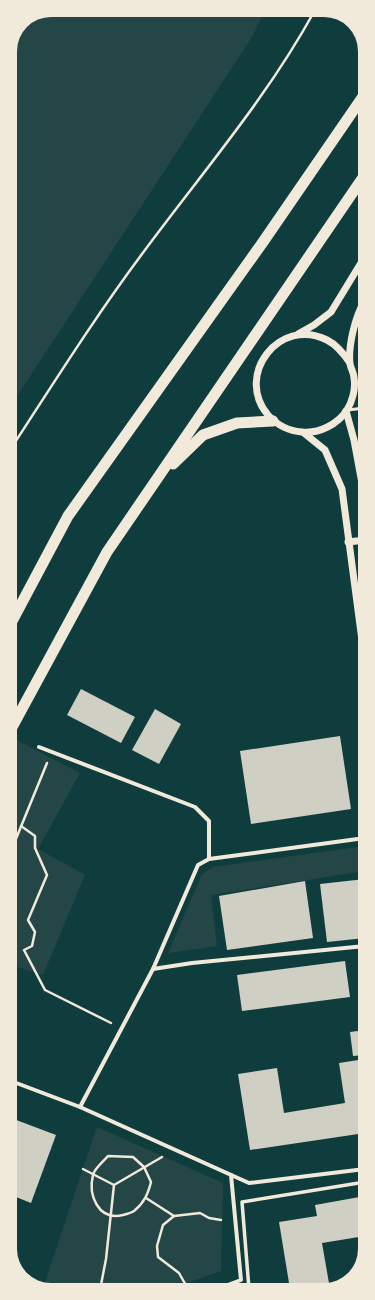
<svg xmlns="http://www.w3.org/2000/svg" width="375" height="1300" font-family="'IBM Plex Serif',serif">
  <style>
    .green { fill: #244646 }
    .building { fill: #cfcfc3 }
    .lines { fill: none; stroke-linecap: round; stroke-linejoin: round }
    .path { stroke: #f1e9da; stroke-width: 2.5 }
    .service { stroke: #f1e9da; stroke-width: 3 }
    .pedestrian { stroke: #f1e9da; stroke-width: 3.5 }
    .minor { stroke: #f1e9da; stroke-width: 4 }
    .tertiary { stroke: #f1e9da; stroke-width: 7 }
    .trunk { stroke: #f1e9da; stroke-width: 11 }
  </style>
  <rect width="100%" height="100%" fill="#0f3d3e"/>
  <g class="green">
    <path d="M51,10H265L252,37L10,407V51L22,22Z"/>
    <path d="M17,740L80,773L38,849L85,875L43,975L11,965L10,755Z"/>
    <path d="M365,846V871L211,895L217,946L168,953L202,874L213,867Z"/>
    <path d="M97,1127L223,1183L221,1271L184,1284L182,1289L46,1290L43,1288Z"/>
  </g>
  <g class="building">
    <path d="M81,689L135,717L121,743L67,715Z"/>
    <path d="M155,709L181,724L159,764L132,750Z"/>
    <path d="M340,736L351,809L251,824L240,751Z"/>
    <path d="M365,879V938L327,942L320,884Z"/>
    <path d="M305,881L313,938L227,950L219,896Z"/>
    <path d="M345,961L350,997L242,1011L237,975Z"/>
    <path d="M365,1030V1055L353,1056L350,1032Z"/>
    <path d="M365,1059V1133L250,1150L238,1074L277,1068L284,1113L345,1103L339,1063Z"/>
    <path d="M11,1118L56,1135L31,1203L11,1195Z"/>
    <path d="M365,1196V1236L322,1243L330,1289H290L279,1222L317,1216L315,1205Z"/>
  </g>
  <g class="lines">
    <g class="path">
      <path d="M10,450C53,384 95,317 142,254C201,174 267,98 315,10"/>
      <path d="M21,826L35,836V848L47,875L28,920L35,932L32,946L24,950L45,990L111,1023"/>
      <path d="M11,851L47,763"/>
      <path d="M108,1156L133,1157L144,1167L151,1182C148,1194 144,1203 134,1211C131,1213 127,1214 123,1215C98,1221 88,1195 93,1175C94,1169 104,1161 108,1156Z"/>
      <path d="M83,1169L114,1185"/>
      <path d="M146,1198L174,1216L163,1225L157,1246L158,1257L179,1273L188,1289"/>
      <path d="M174,1216L200,1213L209,1218L221,1220"/>
      <path d="M100,1290L106,1259L114,1185L162,1157"/>
    </g>
    <path class="service" d="M348,410L364,408"/>
    <path class="pedestrian" d="M249,1289L242,1202L365,1182"/>
    <g class="minor">
      <path d="M39,747L195,807L209,821V859"/>
      <path d="M153,969L198,865L209,859L365,838"/>
      <path d="M11,1081L80,1107L153,969L192,963L365,946"/>
      <path d="M80,1107L249,1183L365,1169"/>
      <path d="M217,1289L241,1280L231,1175"/>
    </g>
    <g class="tertiary">
      <path d="M298,334L314,325L331,312L364,258"/>
      <path d="M350,363C344,354 337,345 327,340C280,316 234,375 268,415C277,425 289,431 302,432C319,434 338,424 347,410C352,402 356,389 354,378C354,373 351,369 350,364C348,346 355,317 364,302"/>
      <path d="M346,411L354,440L364,494"/>
      <path d="M304,433L325,450L342,489L365,663"/>
      <path d="M348,542L365,540"/>
    </g>
    <g class="trunk">
      <path d="M173,464L203,435L237,423L273,421"/>
      <path d="M10,625L68,516L263,242L364,95"/>
      <path d="M10,731L107,552L364,176"/>
    </g>
  </g>
  <path d="M0 0H375V1300H0ZM51 17H324A34 34 0 0 1 358 51V1249A34 34 0 0 1 324 1283H51A34 34 0 0 1 17 1249V51A34 34 0 0 1 51 17Z" fill="#f1e9da" fill-rule="evenodd"/>
</svg>
